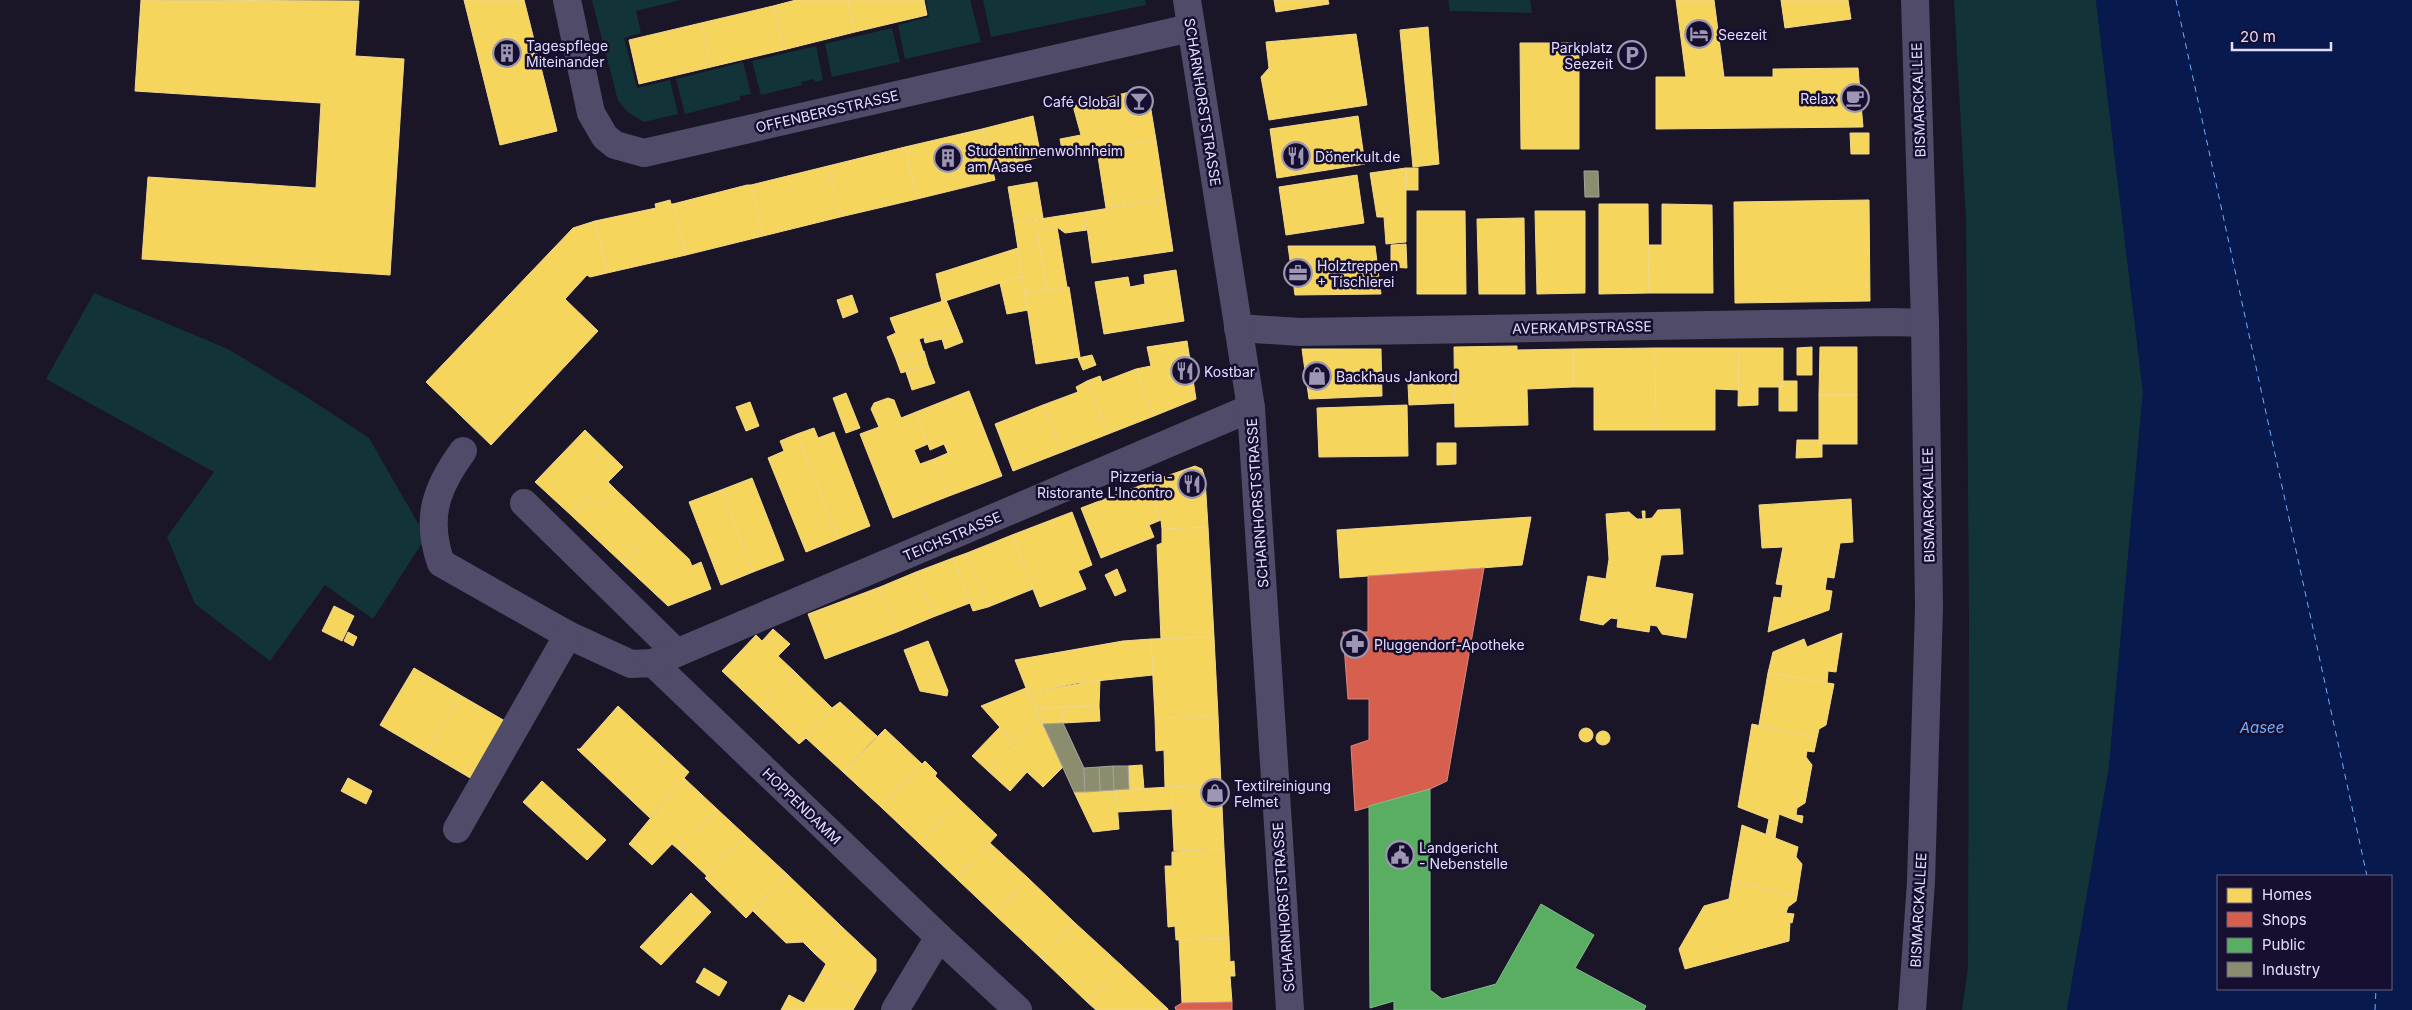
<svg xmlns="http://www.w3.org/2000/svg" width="2412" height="1010" font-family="Inter,sans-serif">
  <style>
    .green { fill: #123337 }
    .water { fill: #081a4d; fill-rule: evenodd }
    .homes { fill: #f6d55c; stroke: #f1d78d }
    .shops { fill: #d6604d; stroke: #da8682 }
    .public { fill: #5aae61; stroke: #83bc90 }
    .industry { fill: #8c8c6e; stroke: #a6a49a }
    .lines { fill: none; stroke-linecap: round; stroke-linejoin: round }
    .ferry { stroke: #6badff; stroke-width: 1; stroke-dasharray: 6 5; stroke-linecap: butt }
    .minor { stroke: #4f4b69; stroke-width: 28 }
    .tertiary { stroke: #4f4b69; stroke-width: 28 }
    .labels { text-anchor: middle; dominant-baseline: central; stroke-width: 5; stroke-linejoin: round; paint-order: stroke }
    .poi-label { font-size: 14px; fill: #e4ddff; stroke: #170f2f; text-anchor: start }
    .street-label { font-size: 14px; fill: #e4ddff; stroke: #170f2f }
    .water-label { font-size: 15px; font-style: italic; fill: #6badff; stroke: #170f2f }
  </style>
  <rect width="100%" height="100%" fill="#1a1628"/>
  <g class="green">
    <path d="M592,0H680L636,11L641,33L624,38L637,88L670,80L678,114L644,122L628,112L618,101Z"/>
    <path d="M926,0H970L981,42L905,59L898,25L929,17Z"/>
    <path d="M983,0H1145L1146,5L991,37Z"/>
    <path d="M1448,0H1530L1532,13L1450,11Z"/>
    <path d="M1954,0H2096L2143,392L2109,767L2067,1010H1962L1968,967L1969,616L1966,218Z"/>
    <path d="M892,28L900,62L832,77L825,44Z"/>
    <path d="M816,46L823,80L815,82L814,79L801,82L802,85L761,95L752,61Z"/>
    <path d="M743,62L751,94L740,96V100L685,114L676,79Z"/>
    <path d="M94,293L228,349L305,396L369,438L426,537L373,619L325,585L270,661L195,604L167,537L214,472L46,379Z"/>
  </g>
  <path class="water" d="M2096,0H2412V1010H2067L2109,767L2143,392ZM2218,876H2391V989H2218Z"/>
  <g class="homes">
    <path d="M141,0L359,1L355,56L404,59L390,275L142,259L148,177L316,188L321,103L135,91Z"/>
    <path d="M464,0H524L557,131L500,145Z"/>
    <path d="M796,0H848L855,32L783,50L773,6Z"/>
    <path d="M848,0H924L927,15L855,32Z"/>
    <path d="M1274,0H1328L1329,4L1276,12Z"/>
    <path d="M1676,0H1714L1724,77H1773V69L1858,68L1863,127L1656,129V77H1686Z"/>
    <path d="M1781,0H1848L1851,19L1785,28Z"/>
    <path d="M773,6L783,50L711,67L701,23Z"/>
    <path d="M701,23L711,67L639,84L629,40Z"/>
    <path d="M1428,27L1439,164L1413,167L1400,30Z"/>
    <path d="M1356,34L1367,105L1269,120L1261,77L1269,68L1266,42Z"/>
    <path d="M1520,43H1579V149H1521Z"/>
    <path d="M1138,90L1149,98L1156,140L1063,156L1060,139L1081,135L1073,106Z"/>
    <path d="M1033,116L1041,157L992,168L982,129Z"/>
    <path d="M1358,116L1365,164L1277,178L1270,129Z"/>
    <path d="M982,129L995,180L917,199L905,147Z"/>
    <path d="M1850,133H1869V154H1851Z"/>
    <path d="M1156,140L1165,199L1106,208L1097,150Z"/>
    <path d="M905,147L917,199L840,217L828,166Z"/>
    <path d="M828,166L840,217L763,236L751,185Z"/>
    <rect x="1406" y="168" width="12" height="22"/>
    <path d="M1406,168V242L1386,244L1384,217H1377L1370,173Z"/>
    <path d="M1357,175L1364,223L1286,235L1279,187Z"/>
    <path d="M1037,182L1043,218L1014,223L1008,187Z"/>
    <path d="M747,185H751L763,236L686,255L673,204Z"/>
    <path d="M1165,199L1173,251L1092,263L1085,212Z"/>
    <path d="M670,200L671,204H673L686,255L607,273L595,221L656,208L655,204Z"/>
    <path d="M1869,200L1870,301L1735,303L1734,202Z"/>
    <path d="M1599,204H1648L1649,293L1599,294Z"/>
    <path d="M1662,204L1712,205L1713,293H1649L1648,245H1662Z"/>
    <path d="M1417,211H1465L1466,294H1417Z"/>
    <path d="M1535,211H1585V293L1537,294Z"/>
    <path d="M1085,212L1087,230L1065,233L1057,227L1037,230L1047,290L1025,293L1014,223Z"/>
    <path d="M1524,218L1525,294H1479L1477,219Z"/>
    <path d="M595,221L607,273L590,277L587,275L565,299L598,331L491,445L426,382L573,228Z"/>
    <path d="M1057,227L1067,287L1047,290L1037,230Z"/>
    <path d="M1406,244L1407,268L1391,267V245Z"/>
    <path d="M1288,246H1375L1381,294L1295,295Z"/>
    <path d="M1018,248L1022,276L942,302L936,274Z"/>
    <path d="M1176,270L1184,321L1104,334L1095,282L1128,277L1130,287L1145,284L1144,275Z"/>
    <path d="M1022,276L1028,310L1007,314L1000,283Z"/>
    <path d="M1069,287L1080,357L1036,364L1025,293Z"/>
    <path d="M852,295L858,312L843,318L837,300Z"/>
    <path d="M946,300L957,327L919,339L923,351L896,359L887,337L896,333L890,318Z"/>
    <path d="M957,327L963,342L945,349L942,339L925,343L924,338Z"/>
    <path d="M1187,341L1196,399L1154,416L1136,369L1151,366L1147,347Z"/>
    <path d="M1517,346V350L1573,349V387L1527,389L1528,425L1455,427L1454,347Z"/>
    <path d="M1812,347V375H1797V348Z"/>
    <path d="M1820,347H1857V395H1819Z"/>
    <path d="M1655,348H1739V390L1715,389V430H1656Z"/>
    <path d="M1655,348L1656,430H1594V387H1573V349Z"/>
    <path d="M1739,348H1783V387H1758V405L1738,406Z"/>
    <path d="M1302,349H1381L1382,396L1309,399Z"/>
    <path d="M924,351L928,365L901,373L896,359Z"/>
    <path d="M1092,355L1096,365L1083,370L1078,358Z"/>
    <path d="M928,365L935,383L912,390L906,372Z"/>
    <path d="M1136,369L1154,416L1108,434L1087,381L1100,376L1102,382Z"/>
    <path d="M1087,381L1108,434L1062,452L1043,405L1078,392L1076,387Z"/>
    <path d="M1783,381H1797V411H1779V387H1783Z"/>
    <path d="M1454,382L1455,403L1409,405L1408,384Z"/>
    <path d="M969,391L1002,476L949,496L934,459L948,453L944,444L930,450L916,412Z"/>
    <path d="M846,393L860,428L846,433L833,398Z"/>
    <rect x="1819" y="395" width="38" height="49"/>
    <path d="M888,398L894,400L901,418L916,412L928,444L914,450L920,464L934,459L949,496L893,518L860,434L879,427L871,409L874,403Z"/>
    <path d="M750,402L759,426L746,431L736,407Z"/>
    <path d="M1043,405L1062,452L1013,471L995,424Z"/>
    <path d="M1407,405L1408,456L1319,457L1317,408Z"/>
    <path d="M814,428L818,438L834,432L870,526L838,539L797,434Z"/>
    <path d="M585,430L623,467L608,482L615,489L598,507L589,498L572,516L535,482Z"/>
    <path d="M797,434L838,539L806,552L768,458L784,451L780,441Z"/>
    <path d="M1797,440H1819V444H1822V457L1796,458Z"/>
    <path d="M1437,443H1456V464L1437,465Z"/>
    <path d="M1195,466L1202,469L1205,478L1208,527L1162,529L1161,520L1147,483Z"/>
    <path d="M752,478L784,560L753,572L721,490Z"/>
    <path d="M1147,483L1161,520L1149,525L1154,537L1101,558L1081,508Z"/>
    <path d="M615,489L656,528L622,563L572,516L589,498L598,507Z"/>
    <path d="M721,490L753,572L721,585L689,502Z"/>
    <path d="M1851,499L1853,542L1840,543L1834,578L1827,577L1825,590L1832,591L1829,610L1768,632L1774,597L1781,598L1783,585L1776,584L1783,547L1762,548L1759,505Z"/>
    <path d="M1680,509L1683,554L1661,555L1655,587L1693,594L1686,638L1662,634L1657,626L1650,625L1649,632L1617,627L1618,619L1611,618L1603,625L1580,620L1588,576L1606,579L1609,559L1606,514L1629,512L1637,519H1643L1642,511H1645V519L1652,518L1658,510Z"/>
    <path d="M1072,512L1092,565L1078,571L1086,589L1040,607L1012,535Z"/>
    <path d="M1531,517L1522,565L1340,578L1337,530Z"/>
    <path d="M1208,527L1214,637L1161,639L1157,545L1162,543V529Z"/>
    <path d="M656,528L689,559L692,566L701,562L711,589L668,606L622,563Z"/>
    <path d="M1012,535L1033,589L988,607L967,553Z"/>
    <path d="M967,553L988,607L973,611L953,558Z"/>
    <path d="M953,558L970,603L933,617L916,572Z"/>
    <path d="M1117,569L1126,591L1115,596L1105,575Z"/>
    <path d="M916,572L933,617L897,632L880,587Z"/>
    <path d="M880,587L897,632L825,659L808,614Z"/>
    <path d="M334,606L354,616L342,641L322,631Z"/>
    <path d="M773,629L790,644L778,656L795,672L761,708L722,671L756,635L762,641Z"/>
    <path d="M348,632L357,637L353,646L344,641Z"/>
    <path d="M1842,633L1836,672L1828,671L1827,683L1768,673L1773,652L1804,639L1807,647Z"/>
    <path d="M1214,637L1218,716L1155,718L1151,639Z"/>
    <path d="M1151,639L1153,675L1077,683L1028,693L1015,660L1123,641Z"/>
    <path d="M928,641L948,691L947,696L920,691L904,650Z"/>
    <path d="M414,668L460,695L426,752L380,725Z"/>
    <path d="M795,672L832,708L840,702L799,744L761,708Z"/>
    <path d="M1768,673L1834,684L1826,725L1819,729L1817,738L1759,725Z"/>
    <path d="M1100,680L1099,706L1035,709L1028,693Z"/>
    <path d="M1026,688L1039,717L1014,743L981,706Z"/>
    <path d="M460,695L505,721L472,779L426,752Z"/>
    <path d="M840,702L877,736L843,772L806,738L799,744Z"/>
    <path d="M618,706L689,772L650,818L577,749H580Z"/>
    <path d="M1099,706L1100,721L1063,723L1062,707Z"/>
    <path d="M1062,707L1063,723L1043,724L1035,709Z"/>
    <path d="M1218,716L1221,785L1165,787L1164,750L1156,751L1155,718Z"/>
    <path d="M1039,717L1063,767L1043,787L1027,772L1010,791L988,771Z"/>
    <path d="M1752,724L1817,738L1814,752L1807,751L1806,757L1812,765L1805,803L1797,808L1796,815L1803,816L1802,823L1779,814L1775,838L1766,834L1769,819L1738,807Z"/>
    <path d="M1000,727L1014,743L988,771L972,756Z"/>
    <circle cx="1586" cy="735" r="7"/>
    <path d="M885,729L922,764L881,807L843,772Z"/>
    <circle cx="1603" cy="738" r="7"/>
    <path d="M925,761L937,773L935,776L960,800L919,843L881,807Z"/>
    <path d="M1142,765L1144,789H1129L1128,766Z"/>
    <path d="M348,778L372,791L366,804L341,791Z"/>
    <path d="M684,778L717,809L679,850L672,844L652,865L629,844Z"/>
    <path d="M542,781L606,840L587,860L523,802Z"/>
    <path d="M1221,785L1224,849L1174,851L1171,787Z"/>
    <path d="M1171,787L1172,809L1118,812L1116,790Z"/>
    <path d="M1116,790L1119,829L1093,832L1074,792Z"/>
    <path d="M960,800L997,835L957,879L919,843Z"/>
    <path d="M717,809L745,835L707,876L679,850Z"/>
    <path d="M1742,825L1798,847L1796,857L1802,864L1797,896L1732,881Z"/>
    <path d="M745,835L787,874L746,918L705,878Z"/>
    <path d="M990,843L1028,878L994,914L957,879Z"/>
    <path d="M1224,849L1229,938L1176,940L1175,926L1168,927L1165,866H1172V852Z"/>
    <path d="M787,874L841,926L815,954L803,942L786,943L753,911Z"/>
    <path d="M1028,878L1074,922L1041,958L994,914Z"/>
    <path d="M1732,881L1797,896L1796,901L1788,907L1786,913L1794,914L1792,923L1790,922L1789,941L1685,969L1679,949L1704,906L1729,899Z"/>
    <path d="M691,893L711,912L661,965L640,947Z"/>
    <path d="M1074,922L1122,966L1087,1002L1041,958Z"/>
    <path d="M841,926L876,959V971L861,996L821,973L826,964L815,954Z"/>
    <path d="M1229,938L1230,962L1234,961L1235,976H1230L1232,1002L1182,1003L1179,940Z"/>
    <path d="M1122,966L1168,1009V1010H1096L1087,1002Z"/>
    <path d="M704,968L727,982L719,996L696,982Z"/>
    <path d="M821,973L861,996L853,1010H781L789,995L804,1003Z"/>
  </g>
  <g class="shops">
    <path d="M1484,568L1447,781L1430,789L1355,811L1351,746L1369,740V699H1348L1343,632H1368V576Z"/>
    <path d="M1232,1002V1010H1176L1175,1007L1182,1003Z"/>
  </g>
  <path class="public" d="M1430,789V990L1442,999L1496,984L1541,904L1594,935L1575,968L1646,1006L1644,1010H1394V1001L1370,1008L1369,806Z"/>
  <g class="industry">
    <path d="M1584,171H1598L1599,197H1585Z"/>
    <path d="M1063,723L1084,768L1085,792H1074L1043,724Z"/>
    <path d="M1113,766L1114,790L1100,791L1099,767Z"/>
    <path d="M1113,766H1128L1129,789L1114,790Z"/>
    <path d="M1099,767L1100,791L1085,792L1084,768Z"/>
  </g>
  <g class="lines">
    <g class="ferry">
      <path d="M2176,0L2367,876"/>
      <path d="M2375,1010L2376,989"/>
    </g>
    <g class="minor">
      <path d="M567,0L591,113L605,137L615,145L644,153L1190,28"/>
      <path d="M1238,328L1300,332L1890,322L1925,323"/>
      <path d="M463,451C436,488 425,518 441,563L568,635L631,664L653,663L939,937L1018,1010"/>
      <path d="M524,503L677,653"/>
      <path d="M653,663L1251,408"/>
      <path d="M457,829L568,635"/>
      <path d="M895,1010L939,937"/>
      <path d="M1912,1010L1921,882L1929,607L1925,323L1915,0"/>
    </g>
    <path class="tertiary" d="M1187,0L1251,408L1290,1010"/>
  </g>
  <defs>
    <symbol id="hotel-ring" viewBox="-11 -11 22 22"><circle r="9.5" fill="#170f2f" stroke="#9d97b4" stroke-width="1.5"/><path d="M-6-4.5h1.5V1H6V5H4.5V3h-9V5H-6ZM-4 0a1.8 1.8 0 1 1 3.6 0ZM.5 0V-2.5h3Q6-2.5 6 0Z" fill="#9d97b4"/></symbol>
    <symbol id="building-ring" viewBox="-11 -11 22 22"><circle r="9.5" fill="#170f2f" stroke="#9d97b4" stroke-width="1.5"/><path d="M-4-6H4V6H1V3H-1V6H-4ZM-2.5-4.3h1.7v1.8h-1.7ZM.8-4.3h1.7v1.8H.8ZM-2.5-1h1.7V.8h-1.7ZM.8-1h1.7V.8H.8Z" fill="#9d97b4"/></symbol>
    <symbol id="parking-ring" viewBox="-11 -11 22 22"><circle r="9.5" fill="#170f2f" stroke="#9d97b4" stroke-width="1.5"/><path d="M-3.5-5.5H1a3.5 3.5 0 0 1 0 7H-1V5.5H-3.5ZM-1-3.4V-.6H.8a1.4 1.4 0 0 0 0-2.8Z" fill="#9d97b4"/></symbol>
    <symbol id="cafe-ring" viewBox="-11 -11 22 22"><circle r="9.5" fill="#170f2f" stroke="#9d97b4" stroke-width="1.5"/><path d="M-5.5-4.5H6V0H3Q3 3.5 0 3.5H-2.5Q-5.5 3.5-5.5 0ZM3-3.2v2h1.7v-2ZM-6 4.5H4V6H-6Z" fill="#9d97b4"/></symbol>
    <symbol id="bar-ring" viewBox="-11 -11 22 22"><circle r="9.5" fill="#170f2f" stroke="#9d97b4" stroke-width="1.5"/><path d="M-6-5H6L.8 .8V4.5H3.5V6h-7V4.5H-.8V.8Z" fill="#9d97b4"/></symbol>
    <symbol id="restaurant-ring" viewBox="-11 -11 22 22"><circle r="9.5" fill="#170f2f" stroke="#9d97b4" stroke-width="1.5"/><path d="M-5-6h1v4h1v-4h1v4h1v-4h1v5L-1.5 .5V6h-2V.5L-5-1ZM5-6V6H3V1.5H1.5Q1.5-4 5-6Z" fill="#9d97b4"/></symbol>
    <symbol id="office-ring" viewBox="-11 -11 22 22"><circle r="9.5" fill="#170f2f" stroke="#9d97b4" stroke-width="1.5"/><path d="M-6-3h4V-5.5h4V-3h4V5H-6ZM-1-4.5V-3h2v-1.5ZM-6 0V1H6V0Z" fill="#9d97b4"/></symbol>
    <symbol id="shop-ring" viewBox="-11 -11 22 22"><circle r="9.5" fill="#170f2f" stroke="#9d97b4" stroke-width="1.5"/><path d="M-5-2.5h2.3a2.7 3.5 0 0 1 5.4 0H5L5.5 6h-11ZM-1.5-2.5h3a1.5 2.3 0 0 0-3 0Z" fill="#9d97b4"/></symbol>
    <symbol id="pharmacy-ring" viewBox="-11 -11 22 22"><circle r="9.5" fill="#170f2f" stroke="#9d97b4" stroke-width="1.5"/><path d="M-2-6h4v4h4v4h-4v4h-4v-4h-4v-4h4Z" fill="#9d97b4"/></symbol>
    <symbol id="civic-ring" viewBox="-11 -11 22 22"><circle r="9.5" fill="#170f2f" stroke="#9d97b4" stroke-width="1.5"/><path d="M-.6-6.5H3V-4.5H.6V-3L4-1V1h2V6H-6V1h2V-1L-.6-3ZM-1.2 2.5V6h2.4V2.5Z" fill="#9d97b4"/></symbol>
  </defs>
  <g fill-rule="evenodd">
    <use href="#hotel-ring" x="1683" y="18" width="32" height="32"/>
    <use href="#building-ring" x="491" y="37" width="32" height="32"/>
    <use href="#parking-ring" x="1616" y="39" width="32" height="32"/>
    <use href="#cafe-ring" x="1839" y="82" width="32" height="32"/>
    <use href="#bar-ring" x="1123" y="85" width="32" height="32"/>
    <use href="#restaurant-ring" x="1280" y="140" width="32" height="32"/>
    <use href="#building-ring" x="932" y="142" width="32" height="32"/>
    <use href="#office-ring" x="1282" y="257" width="32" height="32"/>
    <use href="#restaurant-ring" x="1169" y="355" width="32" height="32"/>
    <use href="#shop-ring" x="1301" y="360" width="32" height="32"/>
    <use href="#restaurant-ring" x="1176" y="468" width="32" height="32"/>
    <use href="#pharmacy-ring" x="1339" y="628" width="32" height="32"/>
    <use href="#shop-ring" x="1199" y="777" width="32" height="32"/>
    <use href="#civic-ring" x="1384" y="839" width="32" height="32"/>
  </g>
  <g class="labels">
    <g class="poi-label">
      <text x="1718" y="34">Seezeit</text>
      <text x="526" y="45">Tagespflege<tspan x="526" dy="16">Miteinander</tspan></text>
      <text x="1613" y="47" text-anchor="end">Parkplatz<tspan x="1613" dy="16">Seezeit</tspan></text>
      <text x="1836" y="98" text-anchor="end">Relax</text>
      <text x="1120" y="101" text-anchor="end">Café Global</text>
      <text x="967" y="150">Studentinnenwohnheim<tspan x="967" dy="16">am Aasee</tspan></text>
      <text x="1315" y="156">Dönerkult.de</text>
      <text x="1317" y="265">Holztreppen<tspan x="1317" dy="16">+ Tischlerei</tspan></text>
      <text x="1204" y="371">Kostbar</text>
      <text x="1336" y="376">Backhaus Jankord</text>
      <text x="1173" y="476" text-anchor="end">Pizzeria -<tspan x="1173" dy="16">Ristorante L'Incontro</tspan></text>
      <text x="1374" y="644">Pluggendorf-Apotheke</text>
      <text x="1234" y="785">Textilreinigung<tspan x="1234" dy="16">Felmet</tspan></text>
      <text x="1419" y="847">Landgericht<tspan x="1419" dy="16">- Nebenstelle</tspan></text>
    </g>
    <g class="street-label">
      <text transform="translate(1918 100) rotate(-92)">BISMARCKALLEE</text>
      <text transform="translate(1203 102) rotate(81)">SCHARNHORSTSTRASSE</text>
      <text transform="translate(827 111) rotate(-13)">OFFENBERGSTRASSE</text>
      <text transform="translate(1582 327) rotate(-1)">AVERKAMPSTRASSE</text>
      <text transform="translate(1257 503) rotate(-94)">SCHARNHORSTSTRASSE</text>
      <text transform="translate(1928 505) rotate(-91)">BISMARCKALLEE</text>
      <text transform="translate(952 536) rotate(-23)">TEICHSTRASSE</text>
      <text transform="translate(802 806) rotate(44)">HOPPENDAMM</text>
      <text transform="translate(1283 907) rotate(-94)">SCHARNHORSTSTRASSE</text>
      <text transform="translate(1918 910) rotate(-87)">BISMARCKALLEE</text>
    </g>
    <g class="water-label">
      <text x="2262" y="727">Aasee</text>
    </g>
  </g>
  <rect x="2217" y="875" width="175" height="115" fill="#170f2f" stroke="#696182"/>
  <rect x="2227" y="888" width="25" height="15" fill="#f6d55c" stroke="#696182"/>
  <text x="2262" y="900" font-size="15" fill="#e4ddff">Homes</text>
  <rect x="2227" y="912" width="25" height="15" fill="#d6604d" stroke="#696182"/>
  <text x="2262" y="925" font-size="15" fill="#e4ddff">Shops</text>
  <rect x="2227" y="938" width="25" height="15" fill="#5aae61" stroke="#696182"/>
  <text x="2262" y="950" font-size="15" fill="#e4ddff">Public</text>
  <rect x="2227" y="962" width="25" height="15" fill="#8c8c6e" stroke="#696182"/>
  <text x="2262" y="975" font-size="15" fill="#e4ddff">Industry</text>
  <path d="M2232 42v8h99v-8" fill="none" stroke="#e4ddff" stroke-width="2.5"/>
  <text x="2240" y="42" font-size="15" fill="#e4ddff" stroke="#170f2f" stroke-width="4" paint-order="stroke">20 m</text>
</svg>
